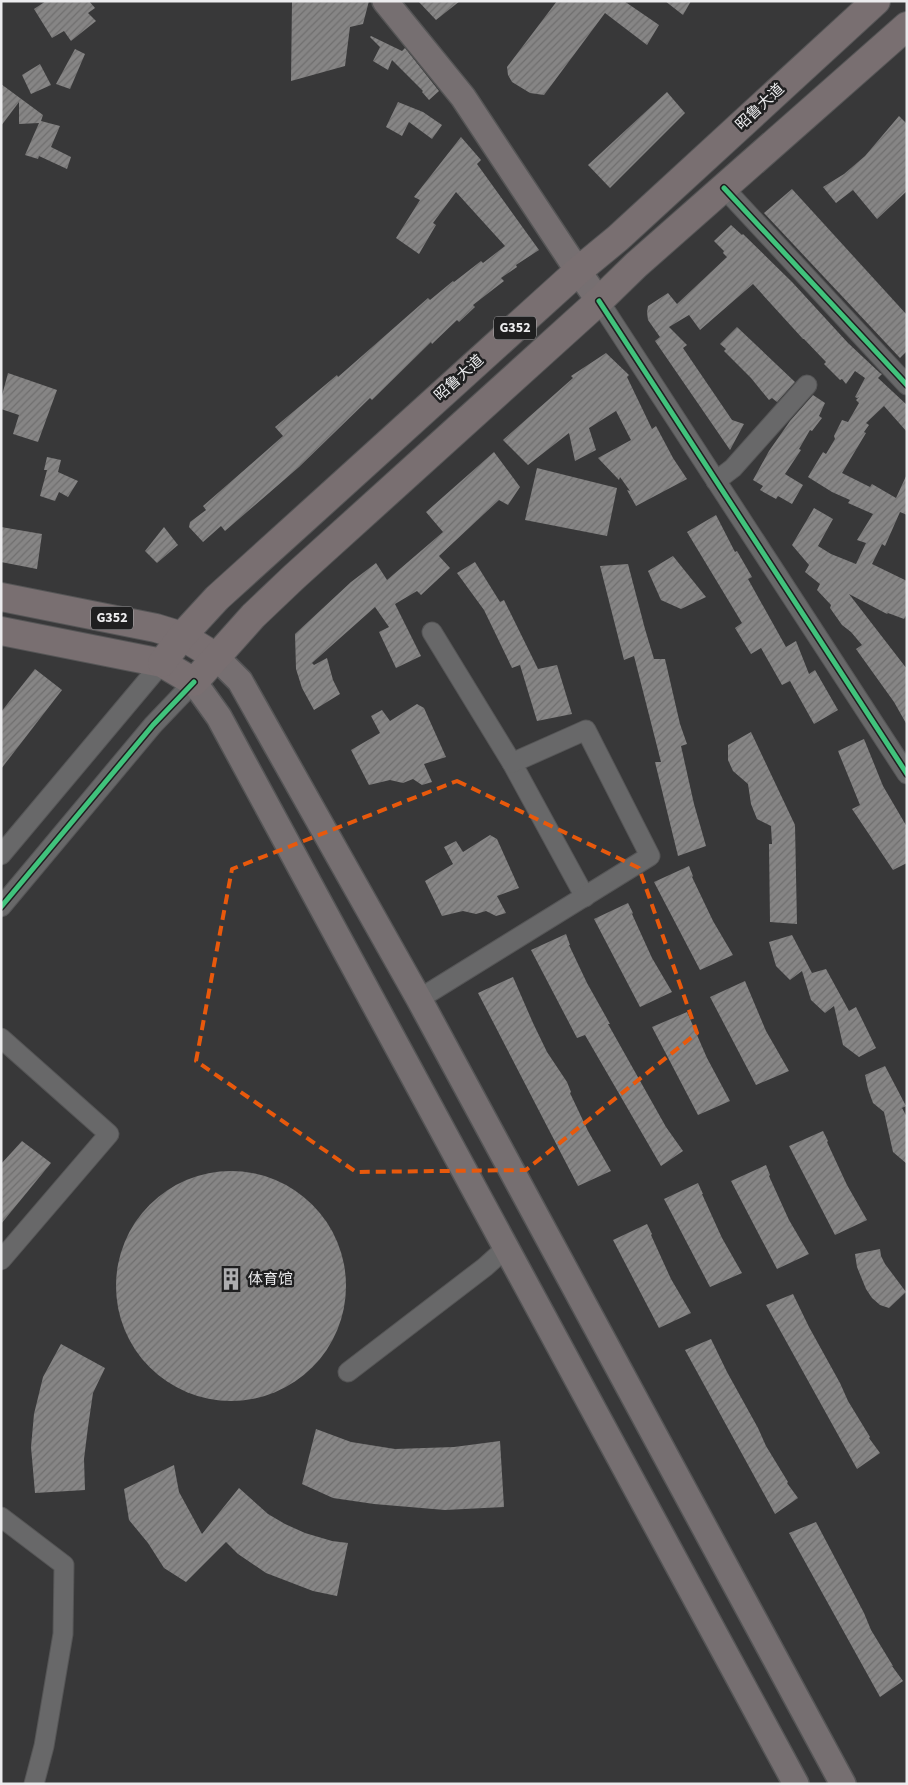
<svg xmlns="http://www.w3.org/2000/svg" width="908" height="1785" font-family="'Source Sans 3','Noto Sans SC',sans-serif">
  <style>
    .building { fill: url(#building-hatch) }
    .lines { fill: none; stroke-linecap: round; stroke-linejoin: round }
    .minor-casing { stroke: #555556; stroke-width: 21 }
    .major-casing { stroke: #555556; stroke-width: 28 }
    .highway-casing { stroke: #555556; stroke-width: 30 }
    .minor { stroke: #686869; stroke-width: 19 }
    .major { stroke: #766f71; stroke-width: 25 }
    .highway { stroke: #796f71; stroke-width: 28 }
    .cycleway-casing { stroke: #1f1f20; stroke-width: 8 }
    .cycleway { stroke: #40c37c; stroke-width: 5 }
    .marked { fill: none; stroke: #e8590c; stroke-width: 4; stroke-dasharray: 10 6; stroke-linejoin: round }
    .labels { text-anchor: middle; dominant-baseline: central; stroke-width: 5; stroke-linejoin: round; paint-order: stroke }
    .shield { fill: #1f1f20; stroke: #aeaeb0; stroke-width: 1 }
    .shield-label { font-size: 14px; font-weight: bold; fill: #ececee }
    .street-label { font-size: 15px; fill: #ececee; stroke: #1f1f20 }
    .poi-label { font-size: 15px; fill: #ececee; stroke: #1f1f20; text-anchor: start }
  </style>
  <defs>
    <pattern id="building-hatch" width="6" height="6" patternUnits="userSpaceOnUse" patternTransform="scale(1.25)"><rect width="6" height="6" fill="#868585"/><path d="M-1 1l2-2M0 6l6-6M5 7l2-2" fill="none" stroke="#706f6f"/></pattern>
  </defs>
  <rect width="100%" height="100%" fill="#383839"/>
  <g class="building">
    <path d="M46,1H89L95,8L88,13L96,21L71,41L64,31L52,38L34,9Z"/>
    <path d="M292,1H369L363,24L350,27L345,66L291,81Z"/>
    <path d="M418,1H460L436,20Z"/>
    <path d="M557,1H624L659,25L647,45L605,13L544,95L530,93L512,82L508,75L507,67Z"/>
    <path d="M665,1H691L683,15Z"/>
    <path d="M371,36L402,51L405,48L439,91L429,100L422,92L423,91L392,60L388,70L373,61L380,47L370,37Z"/>
    <path d="M75,49L85,54L70,89L56,84Z"/>
    <path d="M40,64L51,85L31,94L22,75Z"/>
    <path d="M1,84L43,115L41,121L60,126L51,147L71,157L67,169L39,156L38,159L25,155L39,123L19,124V102L1,126Z"/>
    <path d="M667,92L685,113L610,188L588,165Z"/>
    <path d="M398,102L423,112L442,125L432,139L409,122L402,136L386,127Z"/>
    <path d="M899,116L907,124V191L877,219L853,190L836,203L823,187L844,174L865,156Z"/>
    <path d="M461,137L481,160L477,164L539,250L516,265L517,267L501,278L504,281L473,305L475,307L459,322L457,320L432,344L431,342L372,400L370,398L299,467L225,531L221,526L203,542L189,527L190,522L206,510L203,506L283,436L275,427L337,375L338,377L428,298L430,300L453,281L454,282L481,261L483,263L505,246L456,192L433,223L436,225L419,254L396,238L420,200L414,197Z"/>
    <path d="M792,189L907,315V351L900,358L764,213Z"/>
    <path d="M731,225L742,235L743,234L792,282L848,343L880,373L882,374L878,378L907,405V432L884,406L866,423L869,425L864,432L866,433L842,473L870,487L872,484L896,498L907,474V515L900,512L885,546L882,544L872,564L907,581V614L904,619L888,613L887,614L849,594L907,669V725L894,702L856,649L862,645L851,632L842,625L830,608L831,605L817,590L820,584L805,572L809,565L792,545L814,508L833,519L818,546L831,554L856,564L866,543L857,540L873,514L848,503L850,500L832,492L808,477L823,452L826,454L835,439L834,436L842,420L848,422L859,403L856,400L859,397L857,398L855,397L865,378L855,371L846,384L842,379L840,380L824,364L826,362L804,339H803L753,284L700,330L689,315L669,327L687,345L683,348L732,420L744,424L730,450L655,341L660,337L648,320L647,312L648,306L668,293L677,304L727,257L723,253L724,251L714,241Z"/>
    <path d="M737,327L795,382L777,402L772,398L769,400L751,378L724,351L726,349L720,344Z"/>
    <path d="M606,353L629,375L627,377L652,429L656,426L673,458L687,479L636,506L627,490L630,491L620,477L619,480L598,458L631,440L616,411L589,428L596,450L575,461L569,433L528,465L503,440L573,378L571,376Z"/>
    <path d="M8,373L57,390L38,442L13,434L19,415L1,409V399Z"/>
    <path d="M813,395L825,403L819,416L822,418L812,431L810,430L799,449L801,450L785,474L803,485L792,504L778,496L776,499L760,490L763,486L753,480L769,451L790,421Z"/>
    <path d="M494,452L520,487L508,505L499,500L439,556L450,568L421,595L417,591L395,604L421,656L396,668L379,632L389,627L375,607L312,663L314,665L327,658L333,680L340,694L314,710L302,688L296,669L295,634L351,582L376,563L387,580L443,532L426,512Z"/>
    <path d="M47,457L61,460L58,472L78,481L68,497L59,492L55,501L40,496L47,470H44Z"/>
    <path d="M537,468L617,488L607,536L525,520Z"/>
    <path d="M716,515L735,552L737,551L752,577L748,579L786,647L796,641L809,674L815,670L838,710L814,724L790,681L782,685L761,648L751,654L735,628L742,623L687,532Z"/>
    <path d="M1,527L42,534L37,569L1,562Z"/>
    <path d="M164,527L178,545L157,563L145,551Z"/>
    <path d="M673,556L706,597L681,609L661,600L648,571Z"/>
    <path d="M475,562L500,602L504,600L538,669L557,665L572,714L537,721L520,665L512,668L484,610L457,573Z"/>
    <path d="M628,564L645,629L654,659H665L680,724L687,744L681,746L694,804L706,846L678,856L655,762H661L634,656L624,660L600,566Z"/>
    <path d="M35,669L62,690L1,769V712Z"/>
    <path d="M417,704L424,708L446,757L424,764L432,782L422,785L413,779L403,783L390,780L369,785L351,750L380,733L371,716L382,710L390,721Z"/>
    <path d="M751,732L795,825L797,924L770,922L769,844H772L771,826L757,819L751,804L748,784L733,771L728,760V745Z"/>
    <path d="M864,739L883,786L907,827V863L893,870L852,809L860,805L838,751Z"/>
    <path d="M490,835L497,839L519,888L497,896L506,913L496,916L486,911L476,914L463,911L442,916L425,881L453,864L444,847L456,841L463,852Z"/>
    <path d="M689,866L693,876L692,877L713,921L733,955L700,970L654,882Z"/>
    <path d="M628,903L633,913L632,914L652,958L672,992L640,1007L594,919Z"/>
    <path d="M566,934L570,945H569L587,983L610,1024H608L666,1127L683,1151L661,1166L585,1035L577,1038L531,950Z"/>
    <path d="M792,935L812,973L826,969L849,1011L856,1007L876,1048L859,1057L843,1045L834,1006L825,1013L811,1000L802,971L790,980L776,966L769,942Z"/>
    <path d="M513,977L533,1023L547,1052L567,1082L571,1092L570,1093L588,1131L611,1171L578,1186L478,993Z"/>
    <path d="M745,981L766,1031L789,1071L756,1085L710,997Z"/>
    <path d="M687,1012L707,1058L730,1101L698,1115L652,1027Z"/>
    <path d="M885,1066L906,1106L902,1108L907,1117V1164L893,1152L884,1112L873,1103L868,1089L865,1075Z"/>
    <path d="M823,1131L828,1141L827,1142L847,1185L867,1220L835,1235L789,1146Z"/>
    <path d="M22,1141L51,1163L1,1224V1164Z"/>
    <path d="M766,1165L770,1175L769,1176L789,1220L809,1254L777,1269L731,1181Z"/>
    <circle cx="231" cy="1286" r="115"/>
    <path d="M698,1183L703,1194H702L722,1238L742,1273L710,1287L664,1199Z"/>
    <path d="M647,1224L652,1234L651,1235L671,1279L691,1313L659,1328L613,1240Z"/>
    <path d="M880,1249L881,1256L885,1264L906,1292L889,1308L880,1305L872,1298L866,1289L857,1267L855,1254Z"/>
    <path d="M793,1294L809,1327L840,1383L848,1401L870,1437L869,1438L880,1453L857,1469L766,1305Z"/>
    <path d="M711,1339L727,1372L758,1428L766,1446L788,1482L787,1483L798,1498L775,1514L685,1350Z"/>
    <path d="M61,1344L105,1368L93,1393L88,1427L84,1459L85,1490L35,1493L31,1447L34,1414L43,1377Z"/>
    <path d="M316,1429L351,1442L395,1449L454,1447L500,1441L504,1507L445,1510L374,1504L333,1498L302,1484Z"/>
    <path d="M174,1465L179,1492L202,1534L239,1488L268,1514L285,1524L305,1533L332,1541L348,1543L337,1596L313,1591L266,1573L238,1554L226,1542L186,1582L164,1568L148,1543L129,1520L124,1489Z"/>
    <path d="M816,1522L864,1613L871,1630L893,1666H892L903,1681L880,1697L789,1533Z"/>
  </g>
  <g class="lines">
    <defs>
      <g id="minor">
        <path d="M724,188L907,385"/>
        <path d="M599,301L907,774"/>
        <path d="M716,481L733,468L807,385"/>
        <path d="M512,763L585,897"/>
        <path d="M1,855L162,663"/>
        <path d="M1,907L153,725L194,682"/>
        <path d="M419,999L650,856L586,730L512,763L432,632"/>
        <path d="M1,1038L109,1134L1,1260"/>
        <path d="M348,1372L485,1267L506,1248"/>
        <path d="M1,1517L64,1565L63,1634L44,1746L34,1784"/>
      </g>
      <g id="major">
        <path d="M385,1L463,97L578,271L599,301"/>
        <path d="M216,657L240,681L419,999L843,1784"/>
        <path d="M194,682L219,717L796,1784"/>
      </g>
      <g id="highway">
        <path d="M1,597L156,628L182,636L216,657"/>
        <path d="M1,631L162,663L194,682L253,616L294,577L599,301L636,265L907,26"/>
        <path d="M162,663L182,636L217,598L578,271L618,238L876,1"/>
      </g>
    </defs>
    <use href="#minor" class="minor-casing"/>
    <use href="#major" class="major-casing"/>
    <use href="#highway" class="highway-casing"/>
    <use href="#minor" class="minor"/>
    <use href="#major" class="major"/>
    <use href="#highway" class="highway"/>
    <defs>
      <g id="cycleway">
        <path d="M724,188L907,385"/>
        <path d="M599,301L907,774"/>
        <path d="M1,907L153,725L194,682"/>
      </g>
    </defs>
    <use href="#cycleway" class="cycleway-casing"/>
    <use href="#cycleway" class="cycleway"/>
  </g>
  <path class="marked" d="M457,781L639,868L697,1033L526,1170L356,1172L196,1061L232,869Z"/>
  <defs>
    <symbol id="building-bare" viewBox="-9 -9 18 18"><path d="M-4-6H4V6H1V3H-1V6H-4ZM-2.5-4.3h1.7v1.8h-1.7ZM.8-4.3h1.7v1.8H.8ZM-2.5-1h1.7V.8h-1.7ZM.8-1h1.7V.8H.8Z" fill="#adadaf" stroke="#1f1f20" stroke-width="2.5" paint-order="stroke"/></symbol>
  </defs>
  <g fill-rule="evenodd">
    <use href="#building-bare" x="215" y="1263" width="32" height="32"/>
  </g>
  <g class="labels">
    <g class="shield">
      <rect x="494" y="316.5" width="42" height="23" rx="4"/>
      <rect x="91" y="606.5" width="42" height="23" rx="4"/>
    </g>
    <g class="shield-label">
      <text x="515" y="328">G352</text>
      <text x="112" y="618">G352</text>
    </g>
    <g class="street-label">
      <text transform="translate(760 107) rotate(-43)">昭鲁大道</text>
      <text transform="translate(459 378) rotate(-42)">昭鲁大道</text>
    </g>
    <g class="poi-label">
      <text x="248" y="1279">体育馆</text>
    </g>
  </g>
  <rect width="908" height="1785" fill="none" stroke="#ececee" stroke-width="5"/>
</svg>
